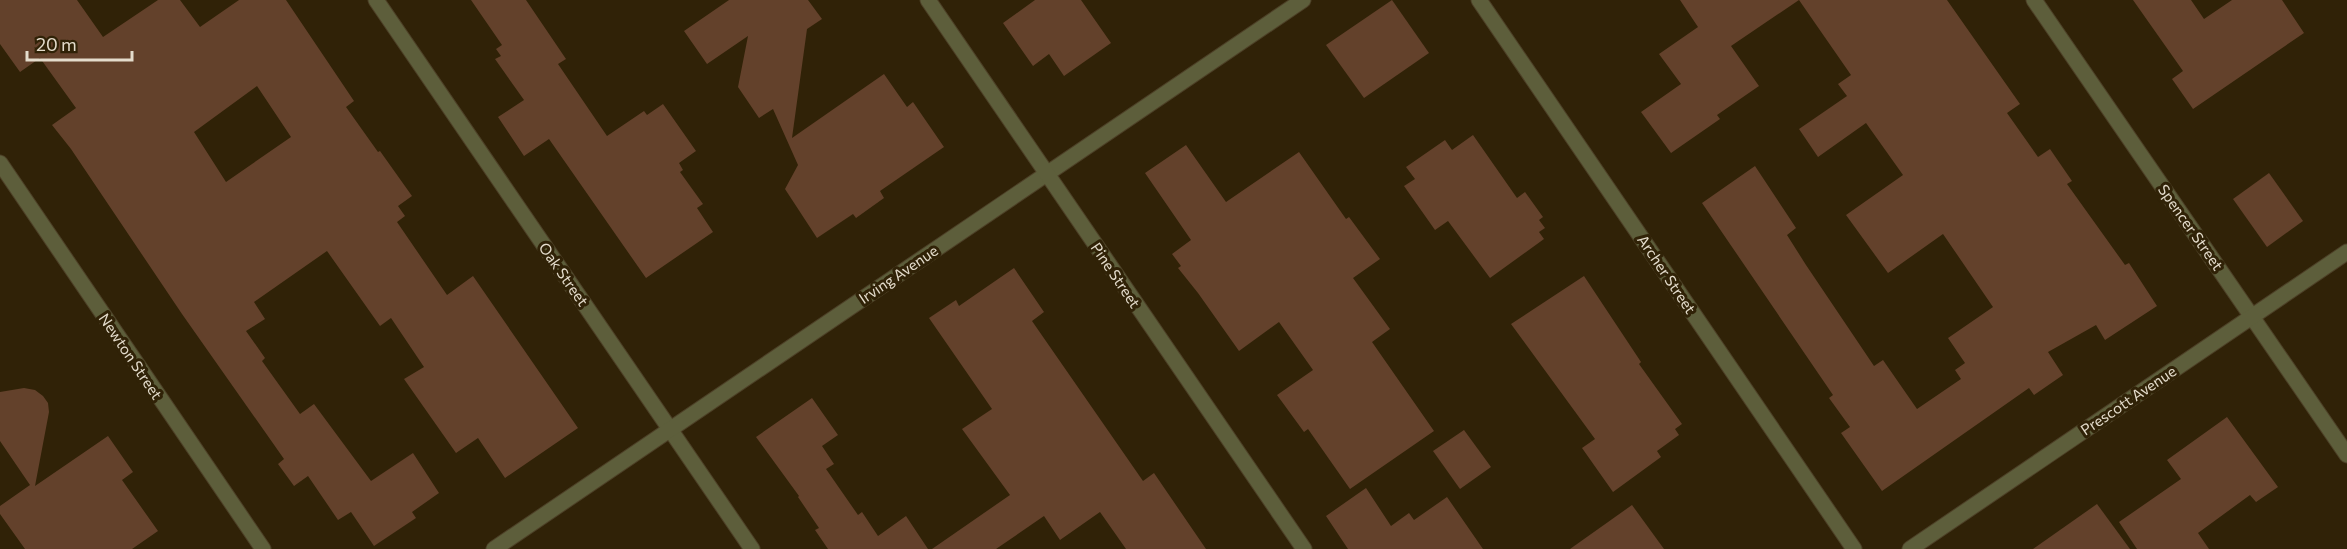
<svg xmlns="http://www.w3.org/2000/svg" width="2347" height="549" font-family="Commissioner,sans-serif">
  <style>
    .building { fill: #63412b; fill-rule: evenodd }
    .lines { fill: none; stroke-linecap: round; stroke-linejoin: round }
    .minor-casing { stroke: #4d4027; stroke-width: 17 }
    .tertiary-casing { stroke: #4d4027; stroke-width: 17 }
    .minor { stroke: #5d5e3b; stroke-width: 15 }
    .tertiary { stroke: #5d5e3b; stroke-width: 15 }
    .labels { text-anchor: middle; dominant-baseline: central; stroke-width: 6; stroke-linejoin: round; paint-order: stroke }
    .street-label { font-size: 15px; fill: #e4dccc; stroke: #302207 }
  </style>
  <rect width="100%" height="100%" fill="#302207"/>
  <g class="building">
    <path d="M0,0H77L103,37L158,0H180L200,27L239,0H286L354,101L346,107L378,152L380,151L412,196L398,206L405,216L397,222L447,295L473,276L578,428L505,478L478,438L456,453L404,379L424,367L391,318L380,326L327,251L254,302L265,319L246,331L265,358L262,361L300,414L314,404L371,481L413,453L439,493L412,512L416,518L374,546L351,512L338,520L308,476L294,486L278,464L284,459L182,314L71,149L52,125L76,108L40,58L20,72L0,44ZM257,86L291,137L226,182L194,132Z"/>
    <path d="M471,0H526L566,59L558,64L607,136L644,111L647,115L663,104L696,151L679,163L683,170L680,172L703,204L697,208L713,232L646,278L549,139L524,156L498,117L524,100L495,59L501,56L496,49L502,45Z"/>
    <path d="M729,0H808L822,19L807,29L792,138L884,74L907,107L913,102L944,147L880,191L884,198L856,218L853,214L817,238L785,189L798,165L773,109L759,118L738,87L748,36L707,64L684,31Z"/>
    <path d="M1035,0H1081L1111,43L1064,76L1049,54L1033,66L1003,23Z"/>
    <path d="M1392,0L1429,53L1364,98L1326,45Z"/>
    <path d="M1680,0H1947L2020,104L2007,113L2038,157L2050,149L2072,181L2067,184L2125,265L2129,263L2157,306L2105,340L2096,325L2048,352L2063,375L2034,395L2029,388L1882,491L1841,433L1850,427L1829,398L1833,395L1702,203L1755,166L1796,228L1787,235L1806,265L1874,366L1883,360L1917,409L1961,379L1955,370L1965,363L1948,338L1993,307L1943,234L1888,273L1846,215L1903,175L1866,123L1818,157L1799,129L1847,96L1838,84L1851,75L1799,0L1731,46L1759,86L1717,115L1720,119L1671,153L1641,112L1681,84L1659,54L1698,27Z"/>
    <path d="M2133,0H2191L2204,19L2232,0H2282L2304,33L2193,109L2172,79L2183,71Z"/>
    <path d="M1473,135L1517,198L1525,192L1543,217L1539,220L1545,228L1539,232L1544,239L1490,278L1448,221L1435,230L1404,186L1415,179L1406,167L1445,140L1452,150Z"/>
    <path d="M1186,145L1226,202L1299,152L1346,219L1349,217L1380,259L1353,278L1390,329L1372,342L1434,431L1350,489L1308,429L1304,432L1277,395L1313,370L1279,322L1239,351L1198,293L1178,268L1181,266L1172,254L1191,240L1145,173Z"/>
    <path d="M2269,173L2303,221L2267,247L2233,199Z"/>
    <path d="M1014,268L1044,312L1032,321L1143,481L1154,473L1206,549H1126L1100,512L1060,540L1044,516L996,549H932L1010,495L962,429L992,409L929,318L956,300L959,306Z"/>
    <path d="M1584,276L1641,362L1639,364L1682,424L1675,429L1679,435L1657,451L1661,457L1613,492L1582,448L1595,439L1511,324Z"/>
    <path d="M24,388L35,390L43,396L48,403L49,412L35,486L108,436L133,472L122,480L158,531L132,549H25L0,514V506L30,485L0,441V392Z"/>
    <path d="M812,398L838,435L822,446L834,464L826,469L858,515L862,512L878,536L906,516L928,549H828L815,530L819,528L798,497L799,496L756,437Z"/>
    <path d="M2227,417L2278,487L2256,502L2250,495L2198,533L2209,549H2137L2119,522L2181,479L2167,460Z"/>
    <path d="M1464,430L1491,467L1460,489L1433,451Z"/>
    <path d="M1366,488L1391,526L1409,513L1414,520L1447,497L1483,549H1348L1326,516Z"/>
    <path d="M2097,504L2130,549H2033Z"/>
    <path d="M1632,505L1664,549H1570Z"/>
  </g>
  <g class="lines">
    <defs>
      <g id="minor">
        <path d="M376,0L752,549"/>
        <path d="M1479,0L1854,549"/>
        <path d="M2034,0L2347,455"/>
        <path d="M0,163L263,549"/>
        <path d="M494,549L1303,0"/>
      </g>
      <g id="tertiary">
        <path d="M928,0L1304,549"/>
        <path d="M1910,549L2347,252"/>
      </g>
    </defs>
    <use href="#minor" class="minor-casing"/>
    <use href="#tertiary" class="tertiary-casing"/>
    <use href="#minor" class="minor"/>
    <use href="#tertiary" class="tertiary"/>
  </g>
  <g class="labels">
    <g class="street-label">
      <text transform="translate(2191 227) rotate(55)">Spencer Street</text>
      <text transform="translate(564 274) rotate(55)">Oak Street</text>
      <text transform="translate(898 274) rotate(-34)">Irving Avenue</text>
      <text transform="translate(1667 274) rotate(56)">Archer Street</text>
      <text transform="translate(1116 275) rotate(56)">Pine Street</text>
      <text transform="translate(131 356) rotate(56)">Newton Street</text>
      <text transform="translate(2128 400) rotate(-34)">Prescott Avenue</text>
    </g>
  </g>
  <path d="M27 51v9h105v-9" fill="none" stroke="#e4dccc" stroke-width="3"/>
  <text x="36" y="51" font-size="18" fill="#e4dccc" stroke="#302207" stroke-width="4.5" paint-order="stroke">20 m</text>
</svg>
